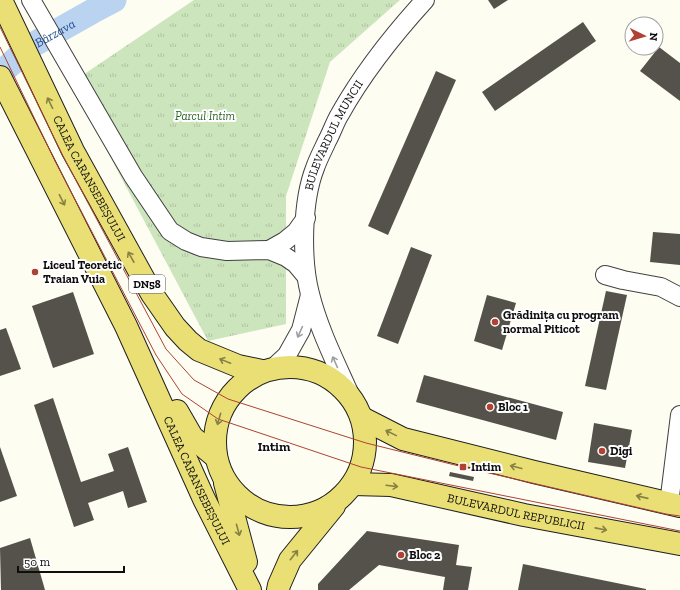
<svg xmlns="http://www.w3.org/2000/svg" width="680" height="590" font-family="'Zilla Slab',serif">
  <style>
    .park { fill: url(#park-tufts) }
    .lines { fill: none; stroke-linecap: round; stroke-linejoin: round }
    .river { stroke: #bad3f0; stroke-width: 25 }
    .building { fill: #55514b }
    .minor-casing { stroke: #414141; stroke-width: 20 }
    .major-casing { stroke: #1f1f1f; stroke-width: 24 }
    .minor { stroke: #fff; stroke-width: 18 }
    .major { stroke: #eadf74; stroke-width: 22 }
    .tram { stroke: #af4235; stroke-width: 1 }
    .oneway { stroke: #878146 }
    .oneway2 { stroke: #9f9f9f }
    .poi-dot { fill: #af4235; stroke: #fff; stroke-width: 1.5 }
    .labels { text-anchor: middle; dominant-baseline: central; stroke-width: 4; stroke-linejoin: round; paint-order: stroke }
    .shield { fill: #fff; stroke: #565656; stroke-width: 1 }
    .shield-label { font-size: 11px; font-weight: bold; fill: #0e0e0e }
    .park-label { font-size: 12px; font-style: italic; fill: #285f25; stroke: #fff }
    .street-label { font-size: 12px; fill: #0e0e0e; stroke: #fff }
    .poi-label { font-size: 12px; font-weight: bold; fill: #0e0e0e; stroke: #fff; text-anchor: start }
    .water-label { font-size: 13px; font-style: italic; fill: #245193; stroke: #fff }
    .neighbourhood-label { font-size: 13px; font-weight: bold; fill: #0e0e0e; stroke: #fff }
  </style>
  <defs>
    <pattern id="park-tufts" width="24" height="20" patternUnits="userSpaceOnUse"><rect width="24" height="20" fill="#cce5bd"/><path d="M3 7l-1-3M5 7V3M7 7l1-3M15 17l-1-3M17 17v-4M19 17l1-3" fill="none" stroke="#aec3a1"/></pattern>
  </defs>
  <rect width="100%" height="100%" fill="#fdfdf1"/>
  <path class="park" d="M194,0H400L330,62L286,196V324L208,341L71,83Z"/>
  <g class="lines">
    <path class="river" id="s1" d="M0,74L29,47L93,11L114,0"/>
  </g>
  <g class="building">
    <path d="M488,0H508L494,9Z"/>
    <path d="M583,22L596,41L495,111L482,92Z"/>
    <path d="M659,47L680,63V101L640,71Z"/>
    <path d="M436,71L456,80L388,235L368,226Z"/>
    <path d="M653,232L680,234V265L650,262Z"/>
    <path d="M411,247L432,255L398,344L377,336Z"/>
    <path d="M606,291L627,295L606,390L585,386Z"/>
    <path d="M73,292L94,354L53,368L32,306Z"/>
    <path d="M487,295L516,303L502,350L474,341Z"/>
    <path d="M6,328L21,369L0,376V330Z"/>
    <path d="M424,375L563,412L556,440L416,402Z"/>
    <path d="M53,398L81,482L114,471L108,454L128,447L147,502L128,508L123,491L88,503L94,520L74,527L34,405Z"/>
    <path d="M594,423L632,430L625,468L588,462Z"/>
    <path d="M0,447L17,496L0,502Z"/>
    <path d="M450,472L474,477L473,481L449,476Z"/>
    <path d="M367,531L459,545L456,565L472,567L468,590H443L445,577L379,565L349,590H318V584Z"/>
    <path d="M30,538L45,590H1L0,548Z"/>
    <path d="M523,564L646,589V590H518Z"/>
  </g>
  <g class="lines">
    <defs>
      <g id="minor">
        <path d="M31,0L133,176L170,231L186,241L201,247L227,251L269,250L286,257L296,264L306,276"/>
        <path d="M269,250L285,241L296,232L306,218"/>
        <path d="M605,275L623,280L661,287L680,297"/>
        <path d="M273,368L287,355L301,330L310,295"/>
        <path id="s2" d="M351,397C336,363 319,330 310,294C301,259 302,201 315,168C318,159 323,150 327,141C332,132 335,122 340,114C363,73 394,34 425,0"/>
        <path d="M669,504L680,415"/>
      </g>
      <g id="major">
        <path id="s3" d="M1,0L73,151L152,294L175,327L188,341L199,350L238,366L262,371"/>
        <path id="s4" d="M0,77L126,326L204,499L250,590"/>
        <circle cx="290" cy="442" r="75"/>
        <path d="M177,411L192,437L216,457"/>
        <path d="M362,418L403,439L534,472L680,506"/>
        <path d="M225,483L246,562"/>
        <path id="s5" d="M353,484L391,485L524,515L680,544"/>
        <path d="M278,590L279,585L290,560L334,506"/>
      </g>
    </defs>
    <use href="#minor" class="minor-casing"/>
    <use href="#major" class="major-casing"/>
    <use href="#minor" class="minor"/>
    <use href="#major" class="major"/>
    <g class="tram">
      <path d="M0,27L63,156L166,349L194,380L228,399L366,443L463,467L666,514L680,516"/>
      <path d="M0,47L55,161L156,355L182,394L218,419L361,467L680,531"/>
    </g>
  </g>
  <defs><path id="oneway-shaft" d="M-6 0H5M1.5-3L5.5 0L1.5 3" fill="none" stroke-width="1.6" stroke-linecap="round" stroke-linejoin="round"/></defs>
  <g class="oneway">
    <use href="#oneway-shaft" transform="translate(50 103) rotate(-116)"/>
    <use href="#oneway-shaft" transform="translate(62 200) rotate(63)"/>
    <use href="#oneway-shaft" transform="translate(131 257) rotate(-119)"/>
    <use href="#oneway-shaft" transform="translate(225 361) rotate(-158)"/>
    <use href="#oneway-shaft" transform="translate(219 419) rotate(106)"/>
    <use href="#oneway-shaft" transform="translate(391 433) rotate(-154)"/>
    <use href="#oneway-shaft" transform="translate(516 467) rotate(-166)"/>
    <use href="#oneway-shaft" transform="translate(392 486) rotate(7)"/>
    <use href="#oneway-shaft" transform="translate(642 497) rotate(-167)"/>
    <use href="#oneway-shaft" transform="translate(601 529) rotate(11)"/>
    <use href="#oneway-shaft" transform="translate(238 530) rotate(75)"/>
    <use href="#oneway-shaft" transform="translate(294 555) rotate(-52)"/>
  </g>
  <g class="oneway2">
    <use href="#oneway-shaft" transform="translate(300 332) rotate(114)"/>
    <use href="#oneway-shaft" transform="translate(335 362) rotate(-114)"/>
  </g>
  <g class="poi-dot">
    <circle cx="35" cy="272" r="4"/>
    <circle cx="495" cy="322" r="4"/>
    <circle cx="490" cy="407" r="4"/>
    <circle cx="602" cy="451" r="4"/>
    <rect x="459" y="463" width="8" height="8" rx="2"/>
    <circle cx="401" cy="555" r="4"/>
  </g>
  <g class="labels">
    <rect class="shield" x="129" y="275" width="36" height="18" rx="3"/>
    <g class="shield-label">
      <text x="147" y="284">DN58</text>
    </g>
    <g class="park-label">
      <text x="205" y="116">Parcul Intim</text>
    </g>
    <g class="street-label">
      <text stroke="none"><textPath href="#s2" startOffset="276">BULEVARDUL MUNCII</textPath></text>
      <text stroke="none"><textPath href="#s3" startOffset="199">CALEA CARANSEBEȘULUI</textPath></text>
      <text stroke="none"><textPath href="#s4" startOffset="449">CALEA CARANSEBEȘULUI</textPath></text>
      <text stroke="none"><textPath href="#s5" startOffset="166">BULEVARDUL REPUBLICII</textPath></text>
    </g>
    <g class="poi-label">
      <text x="43" y="265">Liceul Teoretic<tspan x="43" dy="14">Traian Vuia</tspan></text>
      <text x="503" y="315">Grădinița cu program<tspan x="503" dy="14">normal Piticot</tspan></text>
      <text x="498" y="407">Bloc 1</text>
      <text x="610" y="451">Digi</text>
      <text x="471" y="467">Intim</text>
      <text x="409" y="555">Bloc 2</text>
    </g>
    <g class="water-label">
      <text stroke="none"><textPath href="#s1" startOffset="69">Bârzava</textPath></text>
    </g>
    <g class="neighbourhood-label">
      <text x="274" y="446">Intim</text>
    </g>
  </g>
  <g transform="translate(644 36) rotate(95)"><circle r="19" fill="#ffffff" stroke="#9f9f9f"/>
  <path d="M0-3L7 15L0 10L-7 15Z" fill="#af4235"/>
  <text y="-6" font-size="11" font-weight="bold" text-anchor="middle" fill="#0e0e0e">N</text>
  </g>
  <path d="M18 566v6h106v-6" fill="none" stroke="#0e0e0e" stroke-width="2"/>
  <text x="24" y="566" font-size="12" fill="#0e0e0e" stroke="#ffffff" stroke-width="3" paint-order="stroke">50 m</text>
</svg>
